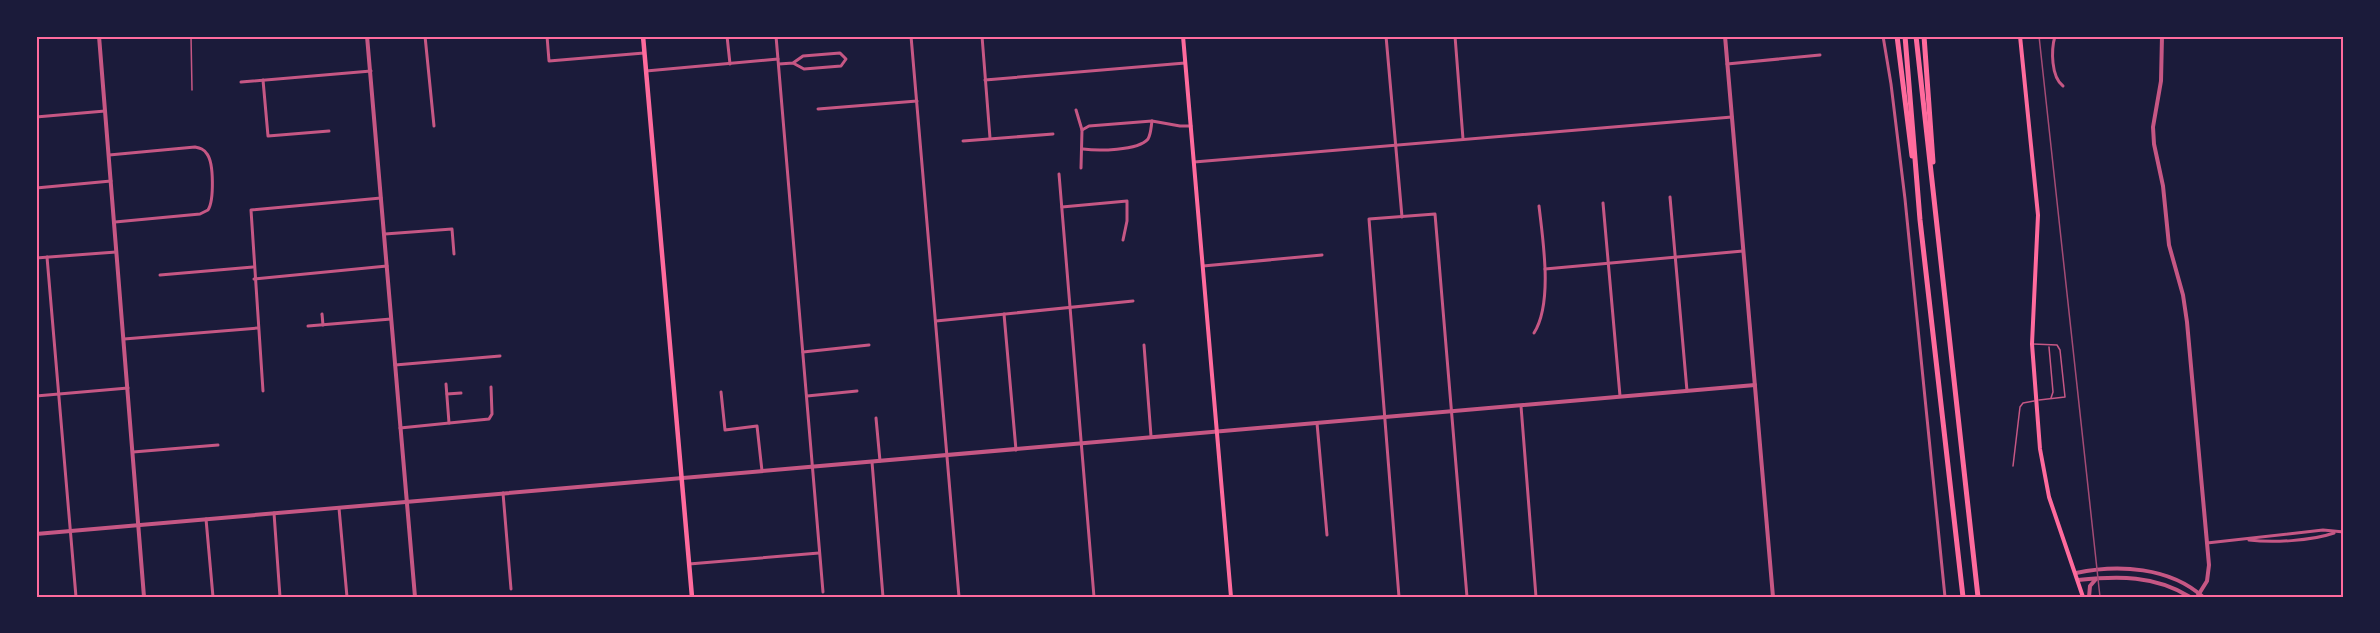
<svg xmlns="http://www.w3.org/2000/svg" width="2380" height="633" font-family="'Golos Text',sans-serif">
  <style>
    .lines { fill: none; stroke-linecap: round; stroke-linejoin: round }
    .service { stroke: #c65784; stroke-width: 1.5 }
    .minor { stroke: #c65784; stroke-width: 3 }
    .tertiary { stroke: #c65784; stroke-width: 4 }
    .secondary { stroke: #ff6b9d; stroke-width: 4 }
    .primary { stroke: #ff6b9d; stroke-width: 4.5 }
    .motorway { stroke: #ff6b9d; stroke-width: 5 }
    .rail { stroke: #a44b75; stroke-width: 1.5 }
    .neatline { fill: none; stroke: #ff6b9d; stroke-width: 2 }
  </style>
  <rect width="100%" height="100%" fill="#1b1b3a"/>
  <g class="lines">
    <g class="service">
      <path d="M191,36L192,90"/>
      <path d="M2033,344L2057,345L2060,350L2065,397L2039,400"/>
      <path d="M2049,347L2053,392L2051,398"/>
      <path d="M2013,466L2020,407L2023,403L2034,401"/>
    </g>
    <g class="minor">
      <path d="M425,36L434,126"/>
      <path d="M547,36L549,61L644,53"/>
      <path d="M727,36L730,64"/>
      <path d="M776,36L823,592"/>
      <path d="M911,36L959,597"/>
      <path d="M982,36L990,138"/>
      <path d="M1386,36L1402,217"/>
      <path d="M1455,36L1463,139"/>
      <path d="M1883,36L1891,84L1905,199L1945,597"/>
      <path d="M2055,36C2051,50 2051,77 2063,86"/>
      <path d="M779,64L793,63L803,56L840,53L846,59L841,66L804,69L793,63"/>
      <path d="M1727,64L1820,55"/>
      <path d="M646,71L778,59"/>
      <path d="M263,80L268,136L329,131"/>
      <path d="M985,80L1185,63"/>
      <path d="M241,82L371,71"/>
      <path d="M818,109L917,101"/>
      <path d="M1076,110L1082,130L1081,168"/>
      <path d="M36,117L105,111"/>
      <path d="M1082,130L1089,126L1152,121L1180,126H1191"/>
      <path d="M963,141L1053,134"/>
      <path d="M1083,149C1097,151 1138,151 1148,139C1151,134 1151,127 1152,121"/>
      <path d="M109,155L195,147C200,148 204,149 207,154C214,163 214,201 208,210L200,214L115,222"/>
      <path d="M1194,162L1732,117"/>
      <path d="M1059,174L1094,597"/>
      <path d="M36,188L111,181"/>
      <path d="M1670,197L1687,391"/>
      <path d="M1603,203L1620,396"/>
      <path d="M1062,207L1127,201V221L1123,240"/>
      <path d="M385,234L452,229L454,254"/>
      <path d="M47,257L76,597"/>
      <path d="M36,258L116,252"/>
      <path d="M1203,266L1322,255"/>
      <path d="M1545,269L1743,251"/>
      <path d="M160,275L253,267"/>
      <path d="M254,279L387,266"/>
      <path d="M322,314L323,325"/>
      <path d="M1004,314L1016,450"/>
      <path d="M936,321L1133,301"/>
      <path d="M308,326L391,319"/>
      <path d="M1534,333C1553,303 1543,241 1539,206"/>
      <path d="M124,339L258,328"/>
      <path d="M1144,345L1151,436"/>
      <path d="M803,352L869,345"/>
      <path d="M395,365L500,356"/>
      <path d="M446,384L449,423"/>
      <path d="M263,391L251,210L381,198"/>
      <path d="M721,392L725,430L757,426L762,471"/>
      <path d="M447,394L461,393"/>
      <path d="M36,396L128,388"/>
      <path d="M807,396L857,391"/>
      <path d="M1521,406L1536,597"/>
      <path d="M876,418L880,461"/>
      <path d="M1317,423L1327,535"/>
      <path d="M400,428L489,419L492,414L491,387"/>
      <path d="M133,452L218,445"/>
      <path d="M872,462L883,597"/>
      <path d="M503,493L511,589"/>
      <path d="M339,508L347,597"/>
      <path d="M274,513L280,597"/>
      <path d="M206,519L213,597"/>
      <path d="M2249,540C2272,543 2311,541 2334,533"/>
      <path d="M2207,543L2323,530L2344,532"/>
      <path d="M689,564L819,553"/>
      <path d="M1399,597L1369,219L1435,214L1467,597"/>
    </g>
    <g class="tertiary">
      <path d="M99,36L144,597"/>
      <path d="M367,36L415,597"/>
      <path d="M1725,36L1773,597"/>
      <path d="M2162,36L2161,81L2153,127L2154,144L2163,186L2169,245L2183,295L2187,322L2209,565L2207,581L2197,597"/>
      <path d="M36,534L1755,385"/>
      <path d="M2076,573C2118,564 2170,567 2203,597"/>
      <path d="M2078,580C2118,576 2155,575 2190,597"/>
      <path d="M2089,597L2090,586L2096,579"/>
    </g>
    <g class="secondary">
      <path d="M1183,36L1231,597"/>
      <path d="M2020,36L2038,215L2032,344L2040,449L2049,497L2083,597"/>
    </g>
    <path class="primary" d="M643,36L692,597"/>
    <g class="motorway">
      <path d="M1897,36L1912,156"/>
      <path d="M1905,36L1920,220L1963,597"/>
      <path d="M1916,36L1978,597"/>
      <path d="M1924,36L1933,162"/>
    </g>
    <path class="rail" d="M2039,36L2100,597"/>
  </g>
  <rect width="2380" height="633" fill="none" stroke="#1b1b3a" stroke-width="75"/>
  <rect x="38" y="38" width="2304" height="558" class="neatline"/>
</svg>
